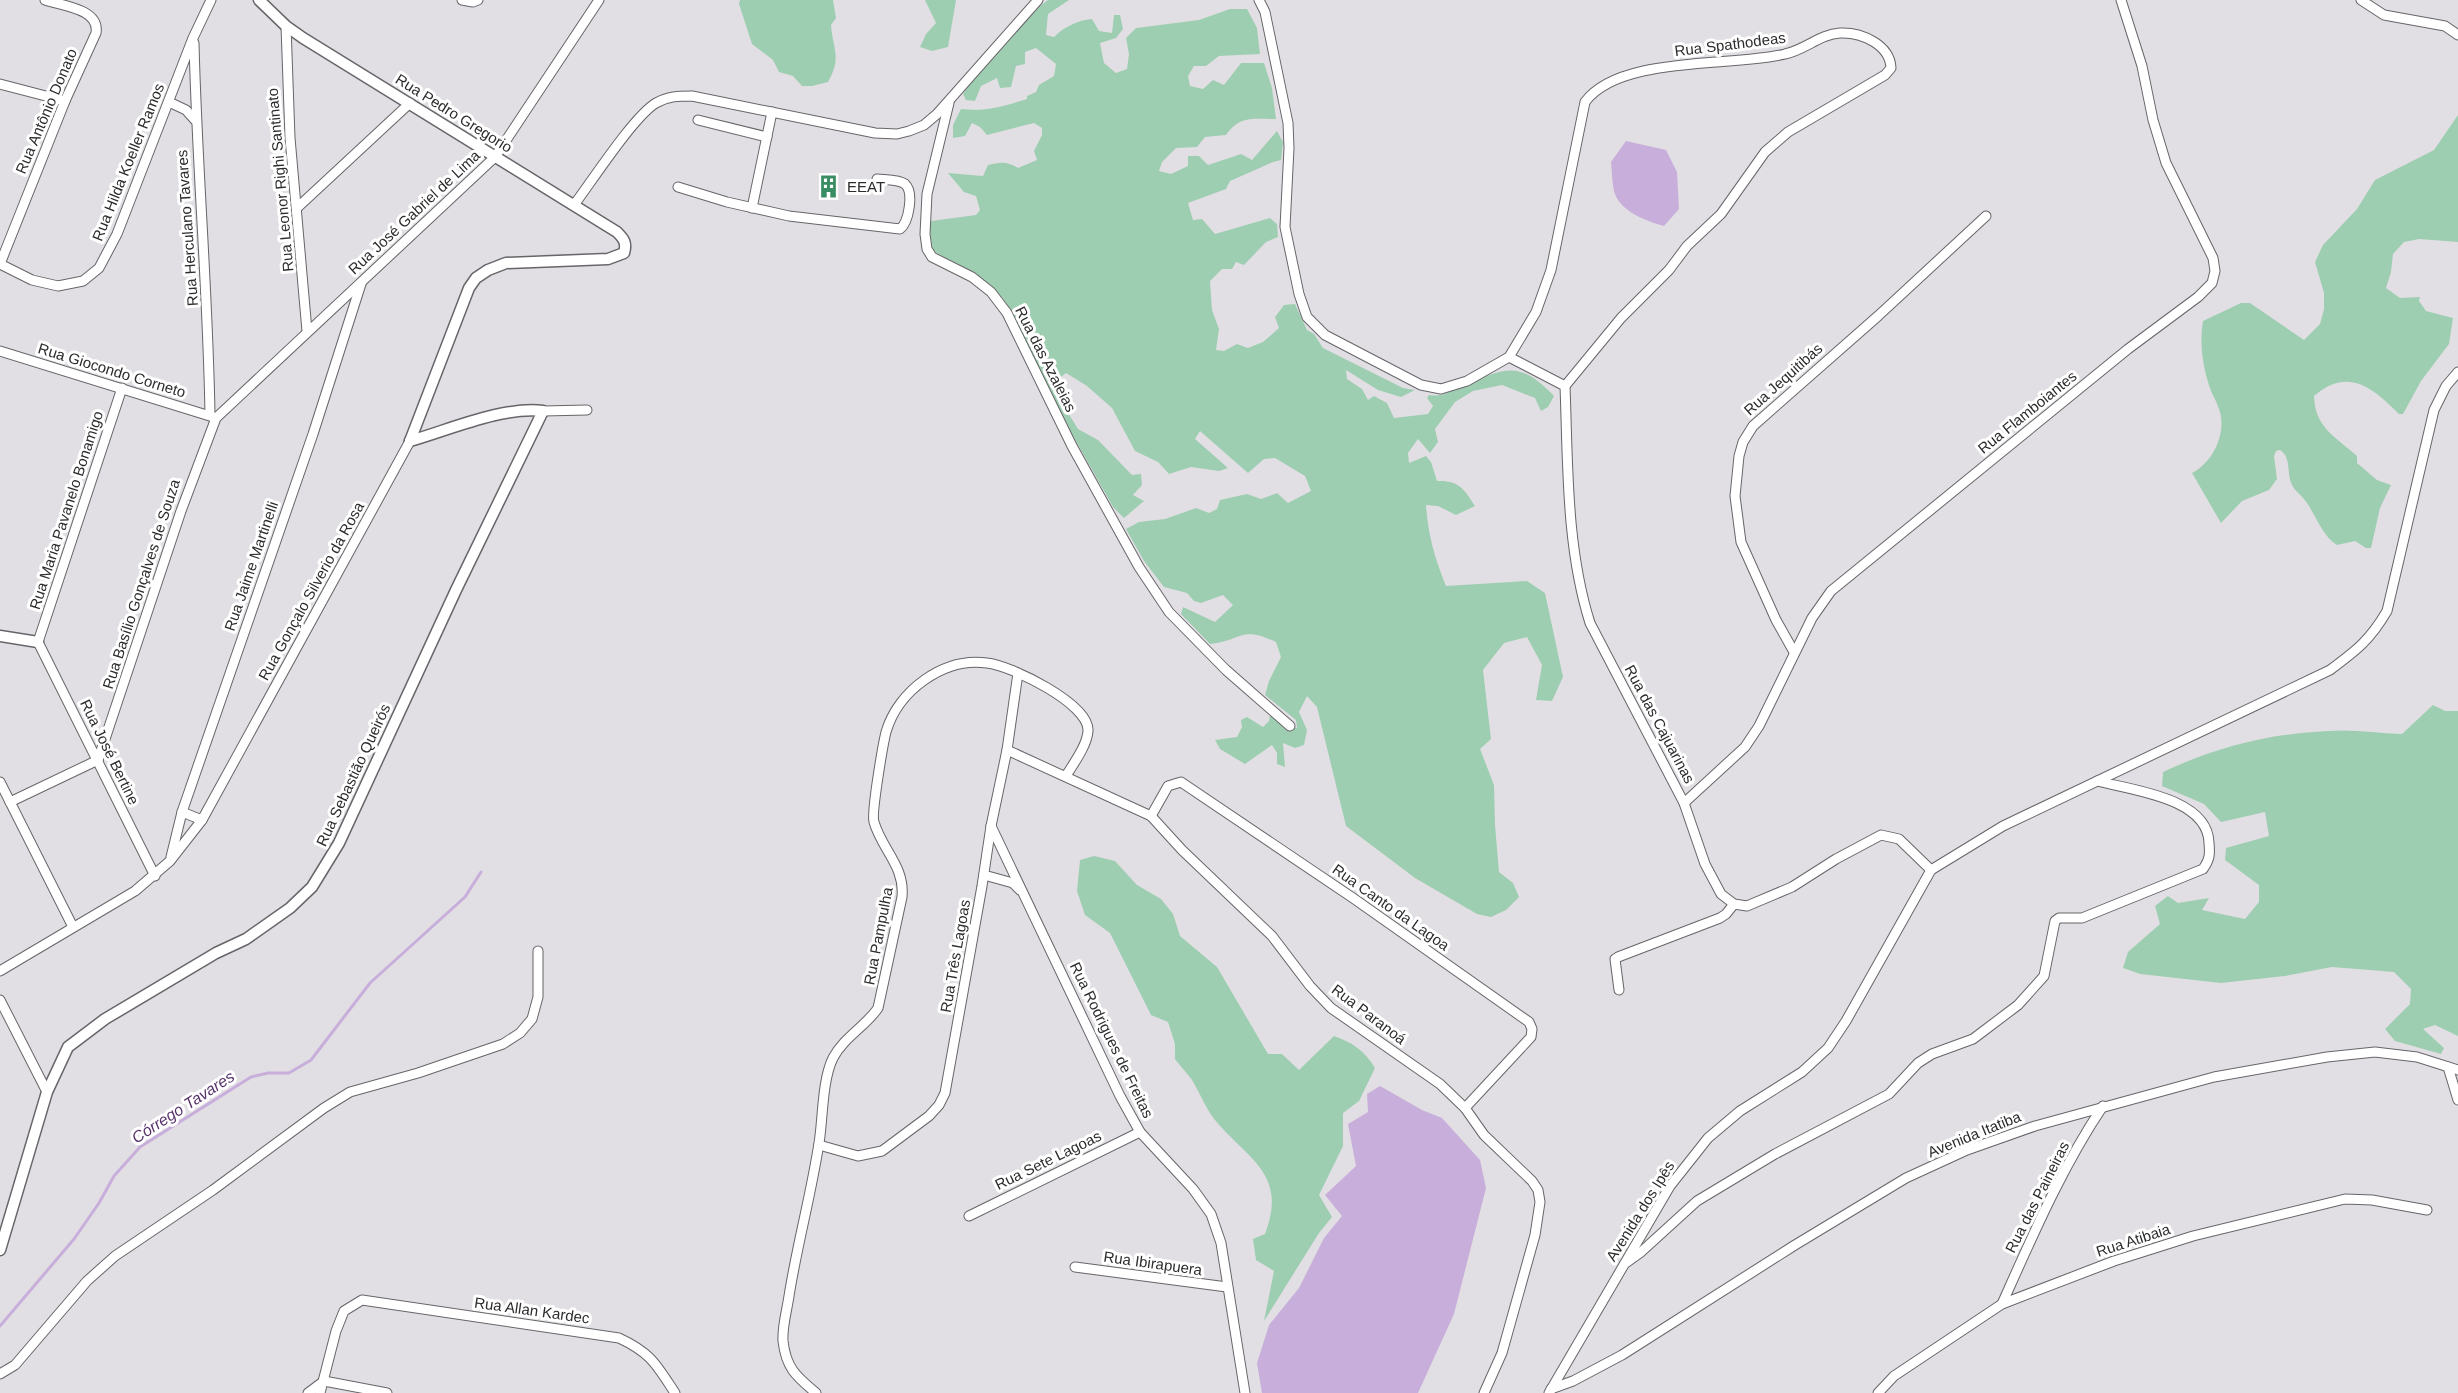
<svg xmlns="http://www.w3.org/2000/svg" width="2458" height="1393" font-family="Arial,sans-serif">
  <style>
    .green { fill: #9eceb1 }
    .water { fill: #c8aeda }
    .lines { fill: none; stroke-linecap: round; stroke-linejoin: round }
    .stream { stroke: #c8aeda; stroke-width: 3 }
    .minor-casing { stroke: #676569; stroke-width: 11 }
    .tertiary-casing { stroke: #676569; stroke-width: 13 }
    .minor { stroke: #fff; stroke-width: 9 }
    .tertiary { stroke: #fff; stroke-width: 10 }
    .labels { text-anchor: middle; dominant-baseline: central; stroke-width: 6; stroke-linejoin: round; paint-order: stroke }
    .street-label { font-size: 15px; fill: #2c2b2d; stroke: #fff }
    .poi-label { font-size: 15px; fill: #2c2b2d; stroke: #fff; text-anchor: start }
    .water-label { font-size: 16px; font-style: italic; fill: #56346b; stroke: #fff }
  </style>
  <rect width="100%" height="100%" fill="#e2dfe4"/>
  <g class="green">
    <path d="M740,0H833L836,18L831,25C833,50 842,57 828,82L812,86H802L793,76L779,72L773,60L752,44L739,4Z"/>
    <path d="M925,0H956L948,47L932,51L920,47L926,34L936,23Z"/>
    <path d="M1048,0H1069L1048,14L1046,35L1054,37C1064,27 1078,20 1092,19L1099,31L1112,33L1114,15H1120L1123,29L1116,38L1100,43L1104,63L1116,73L1127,69L1129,54L1126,38L1136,28L1199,20L1230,9H1247L1257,28L1260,54L1219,56L1206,66H1194L1188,76L1190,86L1203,89L1213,80L1224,85L1241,63H1264L1272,88L1276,119C1253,119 1240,115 1226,135L1205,137L1197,147L1176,148L1162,162L1159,171L1171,174L1188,166V156H1199L1208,165L1241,154L1252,160L1277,131L1283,142L1281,160L1273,162L1230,181L1226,189L1188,203L1193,220L1202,219L1215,234L1270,218L1277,224L1278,237L1266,242L1244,265L1236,262L1232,269H1222L1210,281L1212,310L1219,329L1216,350L1224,351L1237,344L1248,348L1263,342L1279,328L1275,317L1284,305L1295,304L1307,330L1314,334L1323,348L1403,388L1415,390L1401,397L1378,390L1346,370L1347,379L1362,389L1368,400L1374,396L1387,403L1394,418L1428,414L1433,406L1427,398L1429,395C1442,397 1449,392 1461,387C1503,369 1518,358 1554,396L1548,407L1541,411L1535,398L1502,385L1473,391L1455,402L1435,429L1438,442L1430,453L1418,439L1408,453L1409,463L1426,456L1431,462L1437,481C1459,480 1464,489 1475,506L1456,515L1438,506L1426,505C1428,535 1435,559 1446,586L1527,581L1545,593L1563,677L1552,701L1536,700L1542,665L1527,637L1504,643L1483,670L1491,739L1480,749L1494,785L1495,825L1499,872L1513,883L1519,897L1506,910L1491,917L1477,914L1415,878L1346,826L1317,707L1307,696L1299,712L1307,730L1304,745L1295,748L1283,743L1285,767L1277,764V753L1272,745L1245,764L1220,749L1215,740L1237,737L1242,727L1241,720L1247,717L1263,727L1269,721L1270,715L1285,728H1297L1296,720L1265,695L1269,681L1281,657L1276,642C1240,625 1242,641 1210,644L1181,614L1183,607L1215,622L1233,605L1223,595L1201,603L1194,601L1187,593L1164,587L1144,561L1126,529L1139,522L1165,519L1196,508L1209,513L1217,509L1220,500L1247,494L1261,499L1277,493L1288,503L1311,491L1305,476L1275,458L1264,459L1248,473L1200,431L1195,439L1228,468L1219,471L1191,467L1169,474L1158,462L1135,451L1112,408L1087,386L1066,373L1056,381L1057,395L1078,429L1098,440L1132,475L1141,474L1142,485L1133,495L1144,501L1124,518L1113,507L1051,397L1021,331L1003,298L975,273L952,263L933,250L929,227L931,221L976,215L980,210L976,196L964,192L948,173L983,176L988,165C1000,162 1007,161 1018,168L1037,160L1034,151L1042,135V128L1034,123L987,135L980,127L972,123L965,136L953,138V125L961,109C986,112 1004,106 1027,99V96L1036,92L1039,85L1054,76L1056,64L1036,48L1025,52V64L1016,66L1011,87L1000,88L997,78L981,86L975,101L966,100L963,94L977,74L1040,6Z"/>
    <path d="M2458,115V242L2419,239L2404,242L2393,254L2391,272L2386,288L2400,298L2420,297L2419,301L2426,311L2453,318L2449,344L2421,381L2403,414H2399C2372,387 2348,367 2314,396C2315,428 2336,437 2357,456V463L2377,480L2391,485L2380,508L2371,548H2366L2355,541L2337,545C2321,535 2316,514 2304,499C2300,494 2295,491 2292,485C2286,473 2292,458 2280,450L2276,451L2274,456L2277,479L2269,490L2242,501L2221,523L2192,473C2211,463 2224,439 2221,417C2220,408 2215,400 2211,391C2203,369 2199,344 2203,321L2241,303H2250L2304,340L2320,324L2324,309V293L2315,262L2323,245L2357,209L2375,180L2434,150Z"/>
    <path d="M2433,705L2445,711H2458V1036L2435,1025L2423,1029L2444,1048L2441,1054L2395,1041L2385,1029L2410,1004L2411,989L2394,972L2332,967L2285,976L2221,983L2140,974L2123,968L2128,952L2160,924L2155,906L2168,896L2178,903L2209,898L2202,910L2245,919L2259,902V885L2225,860L2226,848L2269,836L2265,812L2221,822L2204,804L2162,786L2163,772C2217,747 2267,734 2328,731C2352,729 2377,733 2402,734Z"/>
    <path d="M1094,856L1115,861L1137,885L1161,899L1173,914L1180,936L1217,967L1268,1054H1282L1299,1070L1334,1036C1352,1042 1365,1051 1375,1068L1359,1101L1343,1113V1146L1319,1195L1332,1217L1319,1233L1264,1321L1274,1271L1256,1260L1253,1239L1265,1234C1288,1173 1248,1160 1215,1120C1206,1109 1200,1093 1192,1080C1187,1073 1180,1066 1175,1059V1044L1168,1022L1151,1015L1110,933L1085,915L1077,891L1080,860Z"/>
  </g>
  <g class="water">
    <path d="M1626,141L1666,150L1677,172L1679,209L1664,226C1646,221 1619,211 1614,191C1612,182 1612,172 1611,162Z"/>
    <path d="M1380,1086L1422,1110L1442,1118L1480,1160L1486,1188L1454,1314L1418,1393H1262L1257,1363L1269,1325L1299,1288L1324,1238L1342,1216L1325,1195L1356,1166L1348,1124L1368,1112L1367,1094Z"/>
  </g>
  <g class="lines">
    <path class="stream" d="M0,1326L74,1239L99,1203L114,1176L140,1147L251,1077L268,1073H289L311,1060L370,983L465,897L481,872"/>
    <defs>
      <g id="minor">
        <path d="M462,0L473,2L478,0"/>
        <path d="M1259,0L1265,12L1288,123L1289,148L1285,227L1299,294L1307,317L1325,335L1421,385L1441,389L1467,381L1509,357L1536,312L1551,270L1585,102C1619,55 1734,67 1785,54C1805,50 1820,34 1840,33C1862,32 1890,45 1891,68L1885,75L1788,132L1765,152L1721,214L1687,246L1669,270L1621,318L1565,386"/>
        <path d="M2361,0L2384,15L2445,26L2458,35"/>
        <path d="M286,26L290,138L307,331"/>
        <path d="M194,43C197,168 208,291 210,415"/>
        <path d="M0,84L65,101"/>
        <path d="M169,102L186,110L195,120"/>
        <path d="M949,103L927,194L925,234L927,249L932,257L972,277L991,292L1007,313L1072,446L1139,567L1169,612L1226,670L1290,726"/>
        <path d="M698,120L767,137"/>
        <path d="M678,187L727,202L789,216L900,229C909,222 914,192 905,184C898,179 885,180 877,179"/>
        <path d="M574,205C592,181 634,116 656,103C668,96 679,96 692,96L875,133L897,134L909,131L924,125L937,114L1038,0"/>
        <path d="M298,207L410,103"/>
        <path d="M752,208L772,112"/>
        <path d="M0,264L32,280L58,286L83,281L99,268L117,234L193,38L211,0"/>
        <path d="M0,264L65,101L96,33C100,9 63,6 45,0"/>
        <path d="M0,351L213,417"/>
        <path d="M1509,357L1565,386C1568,464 1566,547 1590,623L1684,803L1705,864L1721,894L1734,904L1747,906L1792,887L1836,859L1881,835L1899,839L1931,870"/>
        <path d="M122,388L38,642L155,876"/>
        <path d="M543,411L587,410"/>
        <path d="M1794,652L1776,620L1741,542L1735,496L1739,456L1743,442L1753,426L1878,316L1986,216"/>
        <path d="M1007,750L1151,816L1182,850L1272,936L1310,986L1331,1008L1440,1084L1465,1108L1484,1135L1532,1181L1538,1190L1540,1202L1535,1235L1502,1353L1484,1393"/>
        <path d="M98,760L181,511L216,418L495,157L599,0"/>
        <path d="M0,782L73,927"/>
        <path d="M10,802L98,760"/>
        <path d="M1684,803L1745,747L1759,726L1812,618L1831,591L2128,349L2198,297L2212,283L2215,271L2213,258L2166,163L2153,120L2142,66L2121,0"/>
        <path d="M182,812L202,820"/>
        <path d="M1151,816L1168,786L1181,782L1353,898L1529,1022L1532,1029L1531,1037L1465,1108"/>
        <path d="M991,826L1120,1096L1140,1132L1193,1189L1211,1214L1221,1243L1245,1393"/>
        <path d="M171,857L182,812L313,434L361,284"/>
        <path d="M984,875L1013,883L1020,890"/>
        <path d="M0,971L135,891L170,861L202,820L410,441"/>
        <path d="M1619,990L1615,959L1618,957L1720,918L1726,914L1734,904"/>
        <path d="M0,1000L47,1092"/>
        <path d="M2448,1067L2458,1100"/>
        <path d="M819,1145L858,1156L882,1151L929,1116L939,1105L945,1093L982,886L991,826L1007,750L1018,673"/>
        <path d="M969,1216L1140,1132"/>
        <path d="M1627,1262L1641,1252L1697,1201L1775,1154L1889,1094L1918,1063L1932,1054L1973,1039L2018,1005L2044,976L2055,921L2059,918H2082L2203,869C2210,859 2210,854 2209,843C2208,798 2132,790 2097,781"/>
        <path d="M1075,1267L1227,1287"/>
        <path d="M2002,1304C2032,1237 2062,1167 2103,1106"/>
        <path d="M0,1374L15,1365L87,1281L115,1256L213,1190L324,1108L350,1092L418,1073L503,1044L520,1033L532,1019L538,997V951"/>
        <path d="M324,1381L387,1393"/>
        <path d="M1551,1389L1573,1381L1622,1355L1795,1245L1906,1178L1967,1150L2035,1126L2214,1077L2327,1057L2375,1052L2417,1057L2458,1070"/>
        <path d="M308,1393L324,1381"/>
        <path d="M320,1393L336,1331L344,1311L362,1300L619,1338C651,1353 656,1364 675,1393"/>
        <path d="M816,1393C796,1376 786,1368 783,1341C782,1327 787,1310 789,1296C797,1245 811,1195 819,1143C823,1119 822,1080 833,1058C843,1038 866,1026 878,1008L902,897C905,866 882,850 874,822C871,814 883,744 886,732C898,691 943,657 987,663C1010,665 1090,704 1088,731C1087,746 1073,764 1066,776"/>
        <path d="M1549,1393L1670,1186L1708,1138L1740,1111L1802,1072L1828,1048L1846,1021L1931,870L2003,826L2330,670C2357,650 2370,640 2387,611L2434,410L2446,386L2458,372"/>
        <path d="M1878,1393L1894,1376L2002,1304L2114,1261L2193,1236L2345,1199L2372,1200L2427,1210"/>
      </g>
      <g id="tertiary">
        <path d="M259,0L286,26L303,38L617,232C624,239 627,243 624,253L608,259L506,263L488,270L476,278L469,288L410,441"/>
        <path d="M0,636L38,642"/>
        <path d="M0,1250L47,1092L68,1047L105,1019L216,953L246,939L290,908L312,887L339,843L456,590L543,411C503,406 449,430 410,441"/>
      </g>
    </defs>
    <use href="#minor" class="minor-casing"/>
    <use href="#tertiary" class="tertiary-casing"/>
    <use href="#minor" class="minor"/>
    <use href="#tertiary" class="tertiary"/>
  </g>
  <defs>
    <symbol id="building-bare" viewBox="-9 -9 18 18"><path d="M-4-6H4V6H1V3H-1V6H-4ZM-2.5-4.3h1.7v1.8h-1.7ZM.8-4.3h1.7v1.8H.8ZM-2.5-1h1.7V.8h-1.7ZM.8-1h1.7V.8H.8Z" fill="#388e62" stroke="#fff" stroke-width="2.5" paint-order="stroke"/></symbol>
  </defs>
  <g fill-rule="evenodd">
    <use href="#building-bare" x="812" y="170" width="33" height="33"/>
  </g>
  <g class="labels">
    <g class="street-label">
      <text transform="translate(1730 44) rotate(-7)">Rua Spathodeas</text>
      <text transform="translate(46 111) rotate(-67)">Rua Antônio Donato</text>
      <text transform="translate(454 113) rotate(32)">Rua Pedro Gregorio</text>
      <text transform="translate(128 162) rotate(-68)">Rua Hilda Koeller Ramos</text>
      <text transform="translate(280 180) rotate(-95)">Rua Leonor Righi Santinato</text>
      <text transform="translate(414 212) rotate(-43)">Rua José Gabriel de Lima</text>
      <text transform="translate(187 228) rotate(-94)">Rua Herculano Tavares</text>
      <text transform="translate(1046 359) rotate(63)">Rua das Azaleias</text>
      <text transform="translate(112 370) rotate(17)">Rua Giocondo Corneto</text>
      <text transform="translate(1783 379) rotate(-42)">Rua Jequitibás</text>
      <text transform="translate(2027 412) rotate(-39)">Rua Flamboiantes</text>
      <text transform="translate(66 510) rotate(-72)">Rua Maria Pavanelo Bonamigo</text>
      <text transform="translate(251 566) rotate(-71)">Rua Jaime Martinelli</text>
      <text transform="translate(141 584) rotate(-72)">Rua Basílio Gonçalves de Souza</text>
      <text transform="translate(311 591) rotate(-61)">Rua Gonçalo Silverio da Rosa</text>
      <text transform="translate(1660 724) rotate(62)">Rua das Cajuarinas</text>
      <text transform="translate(110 752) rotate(64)">Rua José Bertine</text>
      <text transform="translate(353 775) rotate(-65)">Rua Sebastião Queirós</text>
      <text transform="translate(1391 907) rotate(35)">Rua Canto da Lagoa</text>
      <text transform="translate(878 936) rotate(-79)">Rua Pampulha</text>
      <text transform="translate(955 956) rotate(-80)">Rua Três Lagoas</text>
      <text transform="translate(1369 1014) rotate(37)">Rua Paranoá</text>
      <text transform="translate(1112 1040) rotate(64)">Rua Rodrigues de Freitas</text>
      <text transform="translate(1974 1134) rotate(-22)">Avenida Itatiba</text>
      <text transform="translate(1048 1160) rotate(-26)">Rua Sete Lagoas</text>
      <text transform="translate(2037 1197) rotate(-63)">Rua das Paineiras</text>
      <text transform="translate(1640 1211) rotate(-58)">Avenida dos Ipês</text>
      <text transform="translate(2133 1240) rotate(-18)">Rua Atibaia</text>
      <text transform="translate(1153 1263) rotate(8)">Rua Ibirapuera</text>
      <text transform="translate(532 1310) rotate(8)">Rua Allan Kardec</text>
    </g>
    <g class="poi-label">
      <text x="847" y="186">EEAT</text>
    </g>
    <g class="water-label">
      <text transform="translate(183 1107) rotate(-33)">Córrego Tavares</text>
    </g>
  </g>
</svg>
